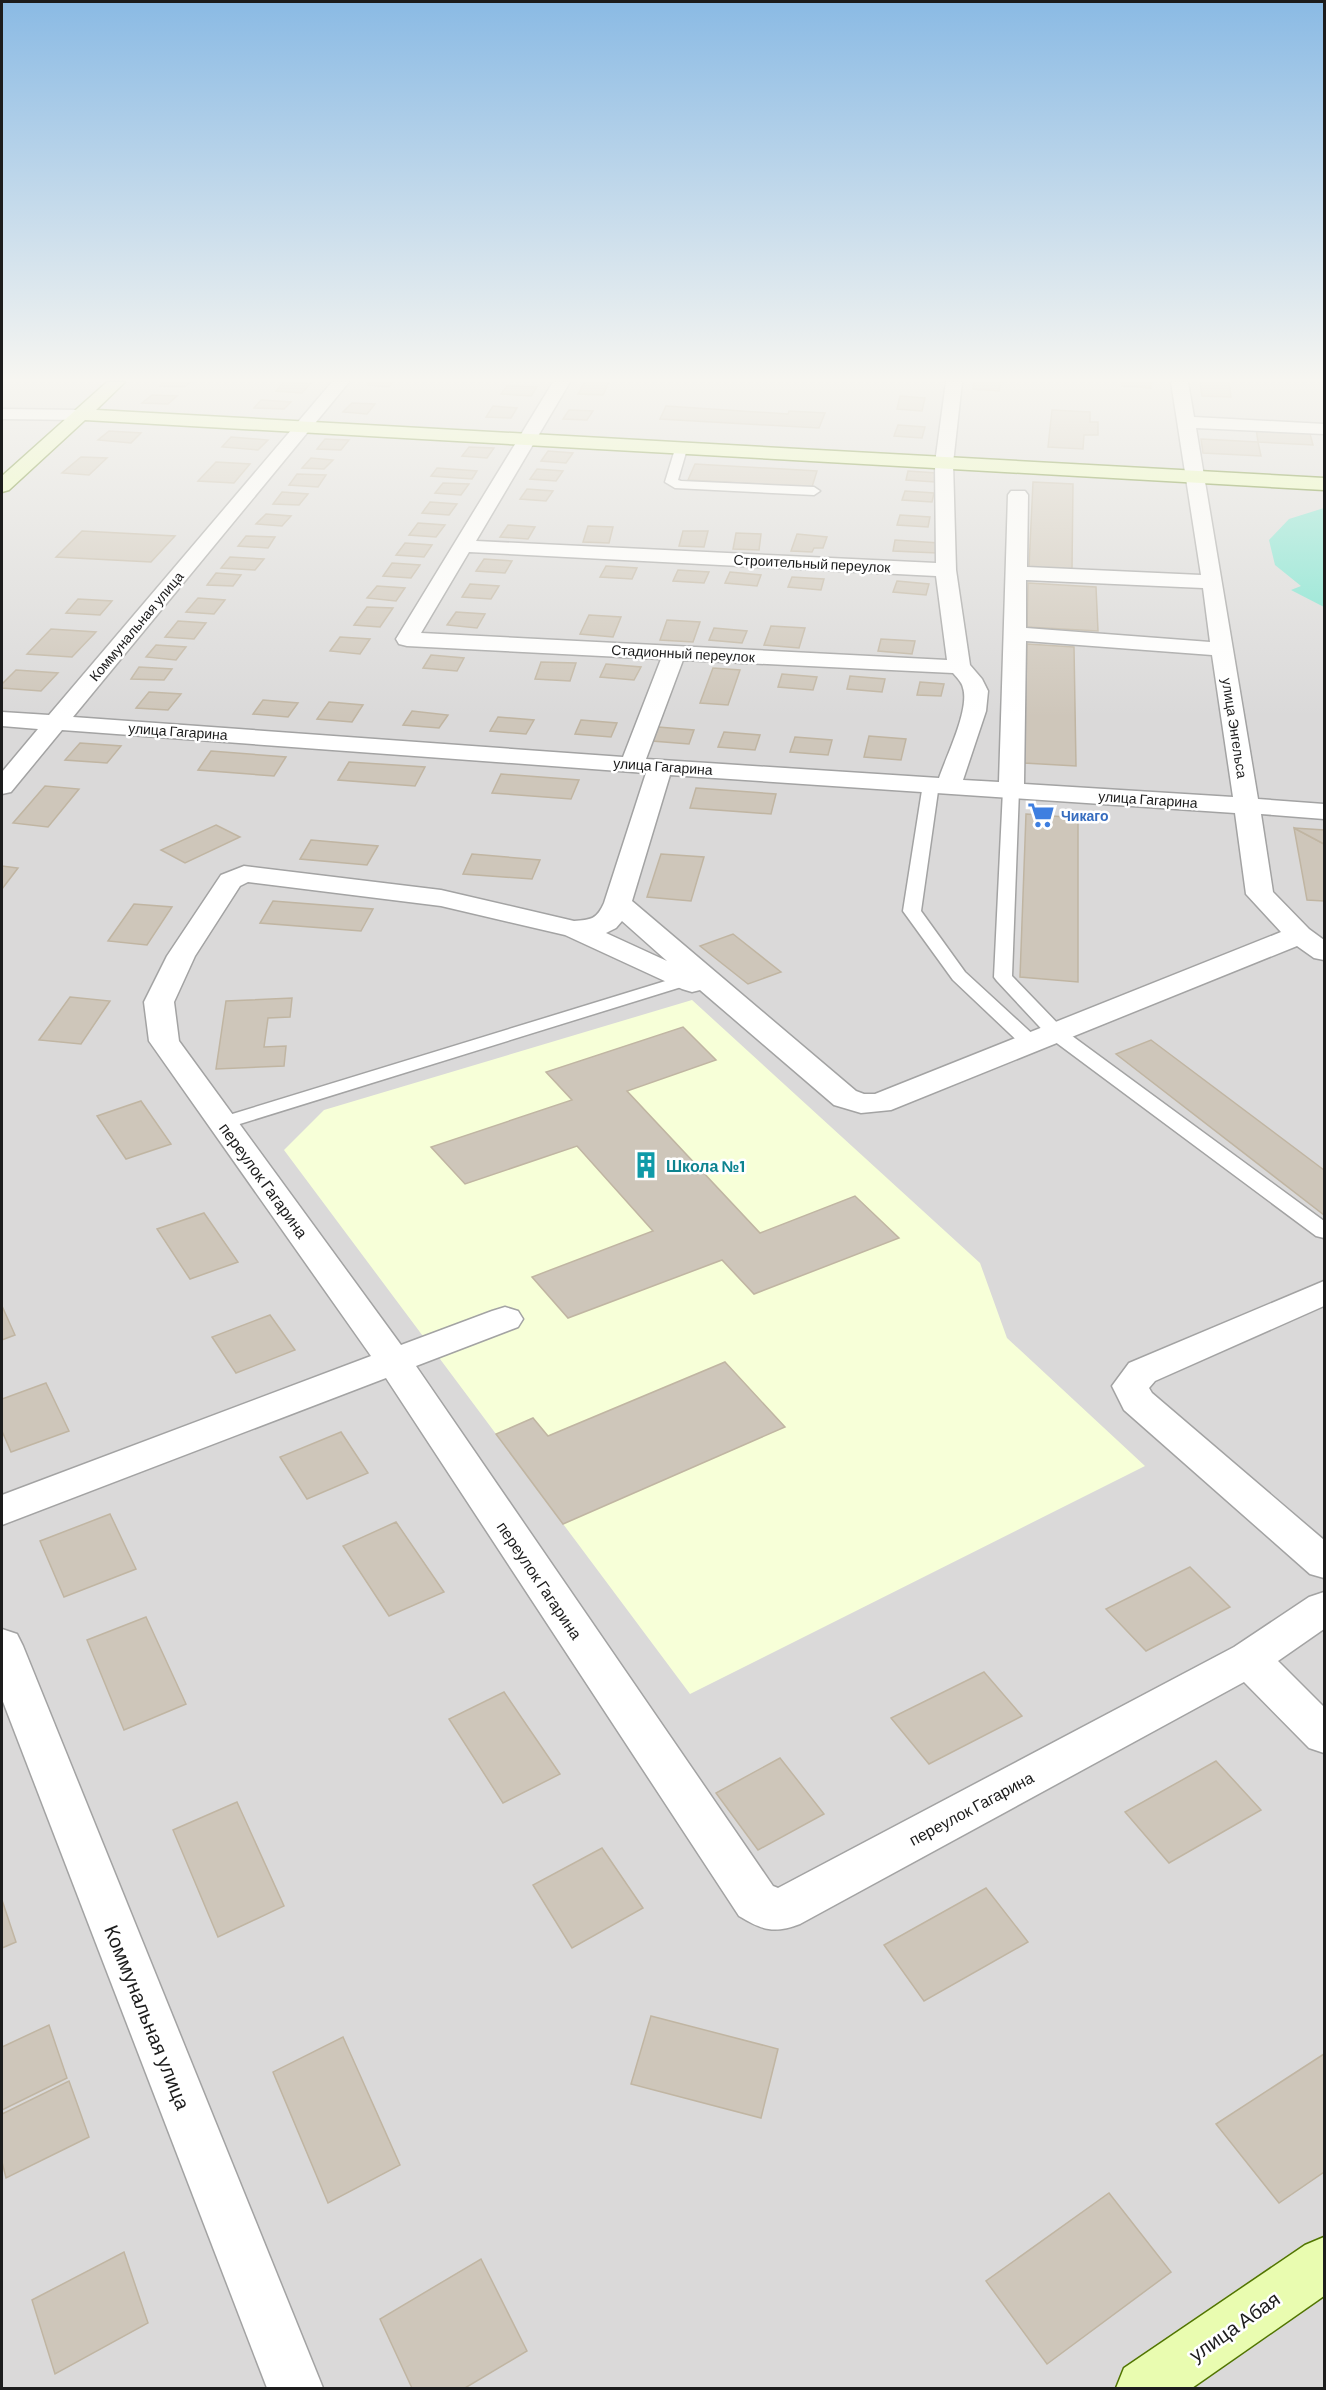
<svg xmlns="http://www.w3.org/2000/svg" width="1326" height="2390" font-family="Barlow,sans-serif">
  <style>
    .residential { fill: #dad9d9 }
    .education { fill: #f7ffd8 }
    .pitch { fill: #79e2ce }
    .building { fill: #cec6ba; stroke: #c0b5a2; stroke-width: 1.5 }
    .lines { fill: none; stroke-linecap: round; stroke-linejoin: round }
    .lane-casing { stroke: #a3a3a3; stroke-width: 3 }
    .street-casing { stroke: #a3a3a3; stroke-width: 3 }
    .secondary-casing { stroke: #517500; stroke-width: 3 }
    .lane { fill: #fff; fill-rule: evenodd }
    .street { fill: #fff; fill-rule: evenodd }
    .secondary { fill: #e9fcb0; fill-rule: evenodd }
    .labels { text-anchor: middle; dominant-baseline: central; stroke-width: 5; stroke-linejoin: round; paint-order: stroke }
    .far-street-label { font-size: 14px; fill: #1c1c1c; stroke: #fff }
    .far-shop-label { font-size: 14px; font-weight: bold; fill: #366cbe; stroke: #fff; text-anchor: start }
    .culture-label { font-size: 16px; font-weight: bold; fill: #0d838f; stroke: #fff; text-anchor: start }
    .street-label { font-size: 16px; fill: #1c1c1c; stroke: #fff }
    .near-street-label { font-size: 20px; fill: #1c1c1c; stroke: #fff }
  </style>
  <rect width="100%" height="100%" fill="#eeece0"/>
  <rect class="residential" x="2" y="382" width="1322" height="2006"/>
  <path class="education" d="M692,1000L980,1263L1007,1338L1145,1466L690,1694L284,1150L324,1110Z"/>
  <path class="pitch" d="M1324,508V607L1291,590L1301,586L1275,565L1269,540L1289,519Z"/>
  <g class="building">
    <path d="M164,382H190L185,387L160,386Z"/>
    <path d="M284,382L310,384L302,393L276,391Z"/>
    <path d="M370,382H393L389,387L368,385Z"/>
    <path d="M585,382H609L603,395L578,394Z"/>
    <path d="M974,382H1000L999,391L973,389Z"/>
    <path d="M1122,382H1151V388L1122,386Z"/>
    <path d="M1200,382H1229L1231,397L1202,396Z"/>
    <path d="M507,386L537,387L531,396L501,394Z"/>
    <path d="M152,395L177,396L168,404L142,403Z"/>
    <path d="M900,396L925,398L922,411L897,409Z"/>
    <path d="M261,400L291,402L284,409L254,408Z"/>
    <path d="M352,403L375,404L367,414L343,412Z"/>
    <path d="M493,406L517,408L511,418L486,417Z"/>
    <path d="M666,406L788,414L789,411L825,413L819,428L660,419Z"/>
    <path d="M569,410L593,411L587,420L563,419Z"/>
    <path d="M1052,410L1090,412V422H1098V435H1084L1083,449L1048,447Z"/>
    <path d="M898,425L925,427L922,438L894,436Z"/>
    <path d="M1256,428L1309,430L1313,445L1258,442Z"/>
    <path d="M109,431L141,433L131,443L98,440Z"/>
    <path d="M231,437L268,440L258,450L222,447Z"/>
    <path d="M325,439L349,440L341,450L317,449Z"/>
    <path d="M1201,439L1258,442L1261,456L1203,453Z"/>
    <path d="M469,447L494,448L487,458L462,456Z"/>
    <path d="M548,451L573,453L566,463L541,461Z"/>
    <path d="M81,457L107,458L89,475L62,473Z"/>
    <path d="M311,458L333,460L324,469L302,468Z"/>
    <path d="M216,462L250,464L234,483L198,481Z"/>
    <path d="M695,464L817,471L812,487L688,480Z"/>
    <path d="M437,468L477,471L472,479L431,476Z"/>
    <path d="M537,469L563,471L556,481L530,479Z"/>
    <path d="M908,471L937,473L935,482L906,480Z"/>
    <path d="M297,474L326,475L318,487L289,485Z"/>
    <path d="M1033,482L1073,484L1072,569L1029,567Z"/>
    <path d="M443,483L469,484L461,495L435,493Z"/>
    <path d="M527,489L553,491L546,501L520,499Z"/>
    <path d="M905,491L934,493L932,502L902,500Z"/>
    <path d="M282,492L308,494L299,505L273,504Z"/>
    <path d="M430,502L457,504L449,515L422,513Z"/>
    <path d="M266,514L291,516L282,526L256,524Z"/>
    <path d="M900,515L930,517L928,527L897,525Z"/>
    <path d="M418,523L445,525L436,537L409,535Z"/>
    <path d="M508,525L535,527L528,539L500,537Z"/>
    <path d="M588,526L613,527L609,543L583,542Z"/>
    <path d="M82,531L175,536L151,562L56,557Z"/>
    <path d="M683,531H708L704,547L679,546Z"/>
    <path d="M736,533L761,534L759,550L733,549Z"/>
    <path d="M797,534L827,537L823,548H814L812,552L791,551Z"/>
    <path d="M246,536L275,537L268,548L238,546Z"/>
    <path d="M895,540L939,543L937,553L893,551Z"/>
    <path d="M405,543L432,545L424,557L396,555Z"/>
    <path d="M230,557L264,559L255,570L221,568Z"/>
    <path d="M484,559L512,561L505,573L476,571Z"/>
    <path d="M392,563L420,565L411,578L383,576Z"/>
    <path d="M606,566L637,568L632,579L600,577Z"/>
    <path d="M678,570L709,572L704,583L673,581Z"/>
    <path d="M730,572L761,575L757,586L725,583Z"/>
    <path d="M216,573L241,575L233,586L207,585Z"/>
    <path d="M792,577L824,579L821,590L788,587Z"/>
    <path d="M897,581L929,584L926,595L893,592Z"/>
    <path d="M1028,583L1096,587L1098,631L1027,627Z"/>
    <path d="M470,584L499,586L491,599L462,597Z"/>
    <path d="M377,586L405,588L396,601L367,598Z"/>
    <path d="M198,598L225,600L214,614L186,612Z"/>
    <path d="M78,599L112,601L100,615L66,613Z"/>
    <path d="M367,607L393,608L380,627L354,625Z"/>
    <path d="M456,612L485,614L477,628L447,625Z"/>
    <path d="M589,615L621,617L613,637L580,634Z"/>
    <path d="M667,620L700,622L693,642L660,640Z"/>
    <path d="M178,621L206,623L194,639L165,637Z"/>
    <path d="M771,626L805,628L799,648L764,645Z"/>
    <path d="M714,628L747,631L742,643L709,640Z"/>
    <path d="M51,629L96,632L72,657L27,654Z"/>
    <path d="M340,637L370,639L360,654L330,651Z"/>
    <path d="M881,639L915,641L912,654L878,651Z"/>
    <path d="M1027,644L1074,647L1076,766L1024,763Z"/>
    <path d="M156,645L186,647L176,660L146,657Z"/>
    <path d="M431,655L464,658L457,671L423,668Z"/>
    <path d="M541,662L576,663L570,681L535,679Z"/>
    <path d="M606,664L641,667L634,680L600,677Z"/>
    <path d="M139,667L172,669L164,680L131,679Z"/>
    <path d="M713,668L740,670L728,705L700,703Z"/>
    <path d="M16,670L58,673L41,691L2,688V684Z"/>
    <path d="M782,674L817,677L813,690L778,687Z"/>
    <path d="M850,676L885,679L882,692L847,689Z"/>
    <path d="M920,682L944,684L941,696L917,695Z"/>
    <path d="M149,692L181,694L168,710L136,708Z"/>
    <path d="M263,700L298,703L288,717L253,714Z"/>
    <path d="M329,702L363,705L352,722L317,719Z"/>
    <path d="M412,711L448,715L439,728L403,725Z"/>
    <path d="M498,717L534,720L526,734L490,731Z"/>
    <path d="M581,720L617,723L611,737L575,734Z"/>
    <path d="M658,727L694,730L689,744L652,741Z"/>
    <path d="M724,732L760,735L755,750L718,747Z"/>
    <path d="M869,736L906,739L901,760L864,757Z"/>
    <path d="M795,737L832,740L828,755L790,752Z"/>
    <path d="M80,743L121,746L107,763L65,760Z"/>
    <path d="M211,751L286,757L274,776L198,770Z"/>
    <path d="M349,762L425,767L415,786L338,780Z"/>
    <path d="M501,774L579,780L571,799L492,793Z"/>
    <path d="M45,786L79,789L48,827L13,823Z"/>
    <path d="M696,788L776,794L771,814L690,808Z"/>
    <path d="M1026,814L1078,818V982L1020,977Z"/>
    <path d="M216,825L240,837L185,863L161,850Z"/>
    <path d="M1294,828L1324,844V901L1307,900Z"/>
    <path d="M1294,828L1324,830V844Z"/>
    <path d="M311,840L378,846L367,865L300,859Z"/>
    <path d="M472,854L540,860L532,879L463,874Z"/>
    <path d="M661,854L704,857L691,901L647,897Z"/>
    <path d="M2,866L18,868L2,889Z"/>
    <path d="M273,901L373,909L361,931L260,923Z"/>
    <path d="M134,904L172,907L147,945L108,941Z"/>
    <path d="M733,934L781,972L748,984L700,946Z"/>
    <path d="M70,997L110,1001L81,1044L39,1040Z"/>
    <path d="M292,998L290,1017L268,1018L264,1047L286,1046L284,1066L216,1069L226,1001Z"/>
    <path d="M683,1027L716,1060L627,1091L760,1233L855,1196L899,1238L754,1294L722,1260L568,1318L532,1277L653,1231L577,1146L465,1184L431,1147L572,1100L546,1072Z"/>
    <path d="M1151,1040L1324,1170V1215L1116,1054Z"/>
    <path d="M141,1101L171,1144L126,1159L97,1116Z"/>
    <path d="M204,1213L238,1262L190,1279L157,1229Z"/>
    <path d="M2,1306L15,1335L2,1340Z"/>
    <path d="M270,1315L295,1350L236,1373L212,1337Z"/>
    <path d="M725,1362L785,1427L563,1524L496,1434L533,1418L548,1436Z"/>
    <path d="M46,1383L69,1431L11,1452L2,1431V1399Z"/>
    <path d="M341,1432L368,1473L307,1499L280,1457Z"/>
    <path d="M110,1514L136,1569L64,1597L40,1541Z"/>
    <path d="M396,1522L444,1592L389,1616L343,1546Z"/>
    <path d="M1190,1567L1230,1607L1146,1651L1106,1609Z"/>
    <path d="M146,1617L186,1704L124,1730L87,1640Z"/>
    <path d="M984,1672L1022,1716L929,1764L891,1718Z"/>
    <path d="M504,1692L560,1774L503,1803L449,1719Z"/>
    <path d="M780,1758L824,1814L758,1850L716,1793Z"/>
    <path d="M1216,1761L1261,1810L1169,1863L1125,1812Z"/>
    <path d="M237,1802L284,1906L218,1937L173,1830Z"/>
    <path d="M602,1848L643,1908L572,1948L533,1885Z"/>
    <path d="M986,1888L1028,1942L924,2001L884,1945Z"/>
    <path d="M2,1900L16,1942L2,1948Z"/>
    <path d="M651,2016L778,2049L761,2118L631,2084Z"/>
    <path d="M49,2025L67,2078L2,2110V2047Z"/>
    <path d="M343,2037L400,2165L328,2203L273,2072Z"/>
    <path d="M1324,2054V2172L1279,2203L1216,2124Z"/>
    <path d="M69,2081L89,2137L6,2178L2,2162V2114Z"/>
    <path d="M1109,2193L1171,2272L1047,2364L986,2281Z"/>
    <path d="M124,2252L148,2323L55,2374L32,2300Z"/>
    <path d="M481,2259L527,2351L465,2388H412L380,2319Z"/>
  </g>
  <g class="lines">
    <defs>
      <g id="lane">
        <path d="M681,446L687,449L678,480L681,481L814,487L820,491L814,495L675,488L665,482L675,449Z"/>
        <path d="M931,779L939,784L921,911L965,972L1039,1040L1042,1044L1039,1048H1025L953,980L903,911L923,784Z"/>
        <path d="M1011,785L1019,790L1012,976L1064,1030L1324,1221V1238L1316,1236L1050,1038L997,981L994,977L1003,790Z"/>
        <path d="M685,975L691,976L694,980L691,984L230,1127H216L213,1123L216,1119Z"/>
      </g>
      <g id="street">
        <path d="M332,382H349L73,717L623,757L661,659L407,646L399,644L396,639L553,382H570L476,541L936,563L935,463L946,382H962L953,463L956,570L970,665L982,679L988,691L986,711L963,780L999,782L1008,495L1011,491H1025L1028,495L1027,567L1201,575L1171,382H1188L1194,417L1324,424V434L1196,428L1258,799L1324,804V819L1261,814L1273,892L1309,929L1324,940V960L1314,958L1297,946L891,1110L861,1113L834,1105L700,990L692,992L682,989L565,935L441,906L248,882L240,886L195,956L174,1002L179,1041L401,1345L492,1311L505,1307L518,1311L523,1319L518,1327L416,1366L773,1886L778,1888L1234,1647L1309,1597L1324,1592V1629L1278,1661L1324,1707V1753L1309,1748L1244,1682L800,1924C774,1934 762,1930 739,1916L386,1378L2,1525V1495L371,1356L149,1041L144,1002L167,956L221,875L244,866L441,890L574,921C591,920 597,919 604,903L646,773L62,730L11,792L2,794V772L38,729L2,726V712L49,715ZM469,552L936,576L947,660L421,633ZM1026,580L1203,588L1210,642L1026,628ZM1026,641L1212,655L1233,797L1024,784ZM683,660L953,673C957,678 962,682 963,688C970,709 946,757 939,778L646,759ZM670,775L1235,813L1246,894L1281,932L875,1094H864L856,1091L632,901ZM622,921L667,961L606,933L616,928Z"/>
        <path d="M2,409L82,410L88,411L91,415L88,419L82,420L2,419Z"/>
        <path d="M1324,1281V1306L1155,1381L1149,1388L1152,1393L1324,1540V1578L1310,1574L1124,1410L1112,1386L1129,1363Z"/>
        <path d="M2,1629L17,1634L23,1646L323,2388H267L2,1699Z"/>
      </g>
      <g id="secondary">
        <path d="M107,382H125L96,410L1324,478V490L85,420L9,490L2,492V476Z"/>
        <path d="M1324,2237V2296L1192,2388H1116L1124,2368L1305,2245Z"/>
      </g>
    </defs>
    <use href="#lane" class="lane-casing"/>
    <use href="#street" class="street-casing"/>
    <use href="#secondary" class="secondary-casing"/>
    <use href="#lane" class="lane"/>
    <use href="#street" class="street"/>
    <use href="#secondary" class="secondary"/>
  </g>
  <linearGradient id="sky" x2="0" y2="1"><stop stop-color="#8abae4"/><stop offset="0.53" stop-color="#f7f6f1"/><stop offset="1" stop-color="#f7f6f1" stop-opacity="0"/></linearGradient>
  <rect width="1326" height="717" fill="url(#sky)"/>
  <defs>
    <symbol id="supermarket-bare" viewBox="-9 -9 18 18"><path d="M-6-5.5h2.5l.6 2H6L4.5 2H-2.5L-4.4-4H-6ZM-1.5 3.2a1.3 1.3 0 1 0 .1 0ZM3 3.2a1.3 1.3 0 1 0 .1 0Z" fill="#3f7fe0" stroke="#fff" stroke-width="2.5" paint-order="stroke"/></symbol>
    <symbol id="building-bare" viewBox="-9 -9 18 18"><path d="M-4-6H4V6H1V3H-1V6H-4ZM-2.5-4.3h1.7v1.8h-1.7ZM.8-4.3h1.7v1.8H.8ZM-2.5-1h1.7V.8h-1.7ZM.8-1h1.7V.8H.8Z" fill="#0f9aa8" stroke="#fff" stroke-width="2.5" paint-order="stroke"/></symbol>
  </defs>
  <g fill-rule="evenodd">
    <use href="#supermarket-bare" x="1022" y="796" width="38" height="38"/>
    <use href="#building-bare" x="627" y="1146" width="38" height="38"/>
  </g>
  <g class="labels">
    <g class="far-street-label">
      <text transform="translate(812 563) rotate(3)">Строительный переулок</text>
      <text transform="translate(136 626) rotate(-50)">Коммунальная улица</text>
      <text transform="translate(683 653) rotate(3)">Стадионный переулок</text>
      <text transform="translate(1235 728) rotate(81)">улица Энгельса</text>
      <text transform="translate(178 731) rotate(4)">улица Гагарина</text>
      <text transform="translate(663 766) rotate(4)">улица Гагарина</text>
      <text transform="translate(1148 799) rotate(4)">улица Гагарина</text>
    </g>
    <g class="far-shop-label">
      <text x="1061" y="815">Чикаго</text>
    </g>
    <g class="culture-label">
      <text x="666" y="1165">Школа №1</text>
    </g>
    <g class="street-label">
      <text transform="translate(264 1180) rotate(54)">переулок Гагарина</text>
      <text transform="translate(540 1580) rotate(56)">переулок Гагарина</text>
      <text transform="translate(971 1808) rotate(-28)">переулок Гагарина</text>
    </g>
    <g class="near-street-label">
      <text transform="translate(148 2017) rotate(68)">Коммунальная улица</text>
      <text transform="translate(1234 2326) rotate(-35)">улица Абая</text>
    </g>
  </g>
  <rect width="1326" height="2390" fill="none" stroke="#1c1c1c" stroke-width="6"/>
</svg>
